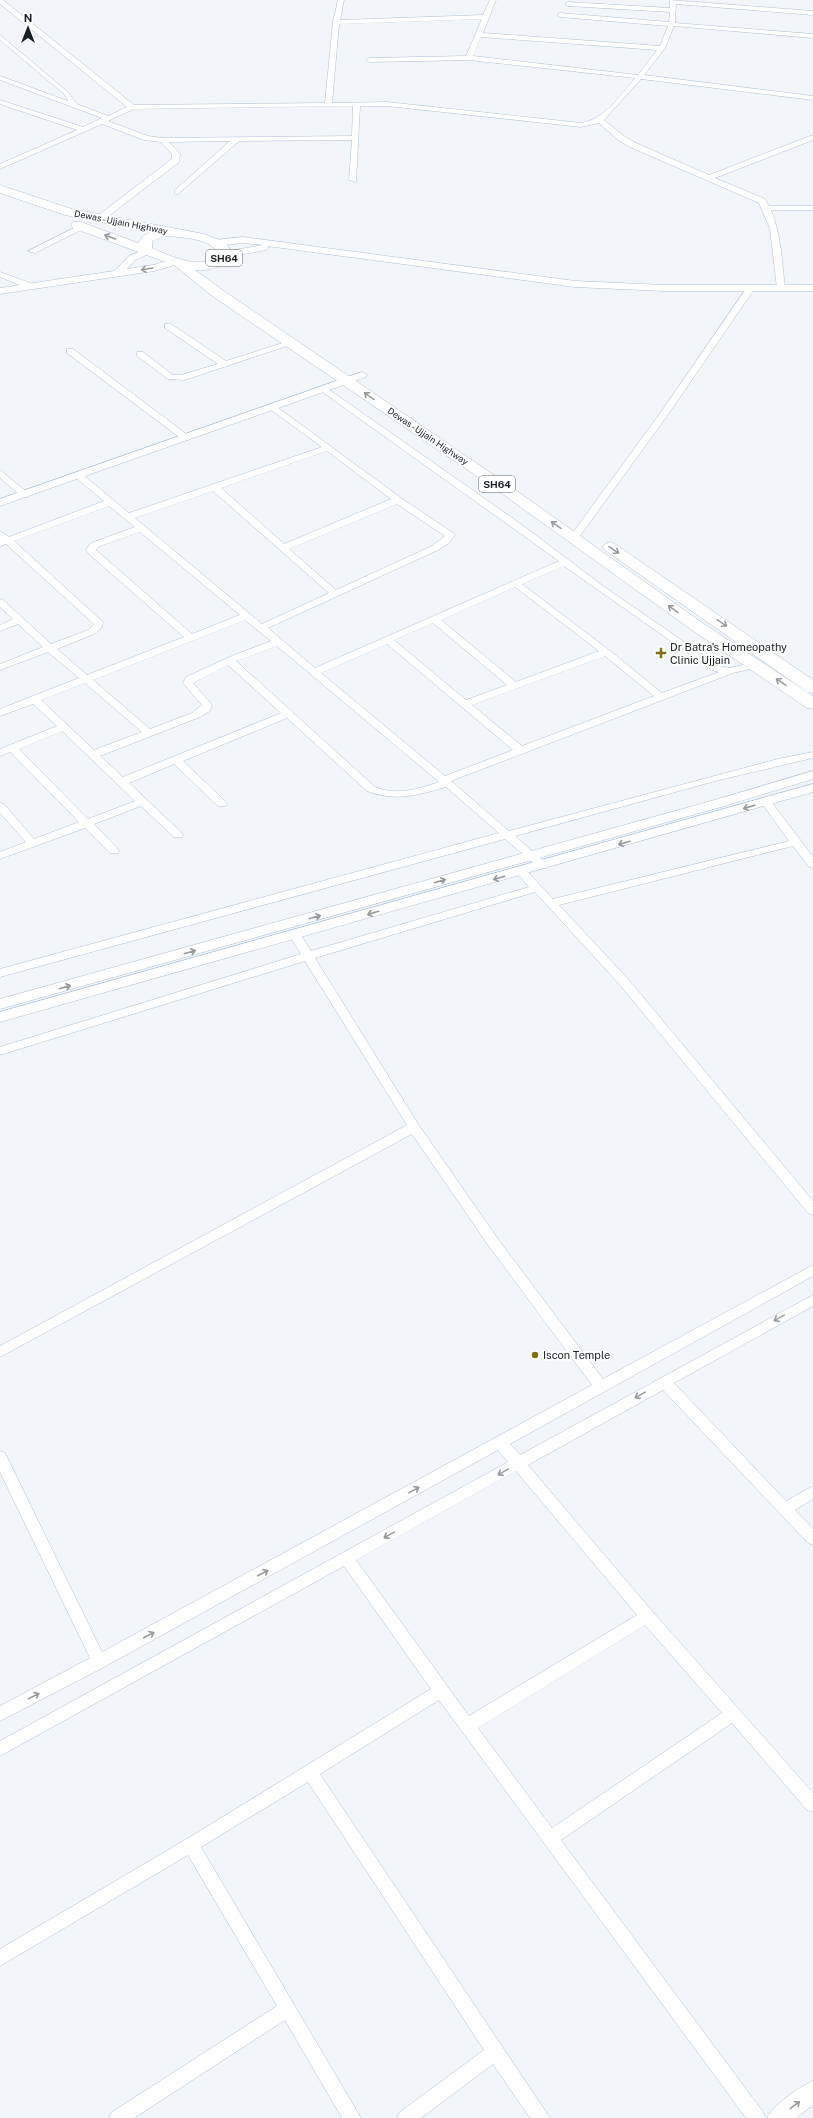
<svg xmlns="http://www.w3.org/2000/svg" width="813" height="2118" font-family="'Public Sans',sans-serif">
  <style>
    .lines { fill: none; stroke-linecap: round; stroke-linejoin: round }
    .minor-casing { stroke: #acbfd2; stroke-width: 1 }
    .tertiary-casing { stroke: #acbfd2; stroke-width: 1 }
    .primary-casing { stroke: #acbfd2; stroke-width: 1 }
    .minor { fill: #fff; fill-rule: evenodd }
    .tertiary { fill: #fff; fill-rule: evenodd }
    .primary { fill: #fff; fill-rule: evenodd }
    .oneway { stroke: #979a9d }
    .poi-dot { fill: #806f0d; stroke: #fff; stroke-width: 1.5 }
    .labels { text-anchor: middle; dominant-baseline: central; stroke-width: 3.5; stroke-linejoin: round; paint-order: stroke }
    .far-street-label { font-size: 9px; fill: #171f26; stroke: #fff }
    .shield { fill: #fff; stroke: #5d6267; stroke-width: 1 }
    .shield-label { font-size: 10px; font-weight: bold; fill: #171f26 }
    .poi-label { font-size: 11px; fill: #171f26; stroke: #fff; text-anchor: start }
  </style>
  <rect width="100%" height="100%" fill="#f2f6fb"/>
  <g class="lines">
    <defs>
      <g id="minor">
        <path d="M0,0H3L134,105L325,103L333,22L338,0H344L340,20L483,15L490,0H496L483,33L660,46L668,26L560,17L557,15L560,13L669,22L670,12L568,6L565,4L568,2L670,8V0L813,11V15L676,4L675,23L813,34V38L674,26L665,48L644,75L813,96V100L641,79L604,120L624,136L636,143L709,175L813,135V140L715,178L765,199L769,206H813V210H771C781,235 782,262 785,288L781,290L777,288L770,229L759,203L630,147L618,140L599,123L581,127L387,106H360L356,182L349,180L352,140L239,141L178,194H175V190L230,141L169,142L180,154L179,162L102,221H96V217L172,159V154L161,142L144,140L102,124L0,169V164L77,130L0,104V100L83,127L102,118L0,80V76L68,101L64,94L0,40V35L68,92L77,104L108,116L127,107L0,4ZM482,19L466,56L369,58L366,60L369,62L469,60L635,78C620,96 605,119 581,123L387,102L332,103L339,24ZM481,37L657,50L638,75L473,56ZM353,106L352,136L163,138L148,136L108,121L134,109Z"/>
        <path d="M80,225L87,227L35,253L28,251Z"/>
        <path d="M0,272L33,284L34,286L27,288L0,277Z"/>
        <path d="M748,286L755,288L667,416L577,540H571L569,538L661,412Z"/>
        <path d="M165,324H171L226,361L289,341L296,343L185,380L168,379L137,356V352H143L173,375H181L218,364L165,328Z"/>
        <path d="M67,349H73L189,436V440H183L67,353Z"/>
        <path d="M324,386L518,522L603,586L719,666L730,668L755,662L760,665L759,667L733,673L451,781L509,831L778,759L813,752V758L719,780L515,836L547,864L548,866L547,868H539L505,839L0,977V969L499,833L446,787C419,795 394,802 367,791L287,718L183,761L226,802L227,804L226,806H218L174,764L129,783L182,833L183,835L182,837H174L141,806L94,824L118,849L119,851L118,853H110L85,828L0,859V852L26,842L0,813V803L4,804L34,839L79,822L10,752L0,756V749L57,726L33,704L0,716V709L79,678L48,652L0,670V664L43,647L18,624L0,631V625L13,619L0,607V599L3,600L51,644L88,630L94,624L6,544L0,546V531L9,537L104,501L76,478V474H82L129,513L322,447L270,409L269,407L273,404L401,498L453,533L455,535L449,543L438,550L268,628L315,668L559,561L321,391V387ZM327,451L391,499L284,544L221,488ZM213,491L329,593L262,624L135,518ZM397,504L445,536L432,546L336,590L289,549ZM109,506L135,527L94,542L90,544L86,550L90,555L184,637L87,675L57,649L94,634L102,627L103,622L14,541ZM140,532L240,615L192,634L96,550L100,546ZM564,566L712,670L719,672L662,693L609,650L522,584ZM515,587L599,651L516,682L441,620ZM245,620L271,641L234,655L186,677L183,683L202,705L192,713L150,729L93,680ZM433,623L507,685L466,700L394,640ZM387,644L513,750L445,776L321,673ZM277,646L438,781L439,782C418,789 397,796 375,787L236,661ZM605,656L654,696L522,746L472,705ZM228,665L281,713L123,777L100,756L200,717L210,711L212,705L193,683ZM85,683L142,732L94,750L41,700ZM62,731L135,801L88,819L19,749Z"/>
        <path d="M0,470L28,493V497H22L0,478Z"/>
        <path d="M766,799L770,800L813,857V868L809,867L793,846L559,905L628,979L813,1201V1215L808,1213L620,985L535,892L315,958L418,1124L498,1239L603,1379L813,1265V1276L510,1444L520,1455L813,1295V1306L674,1383L786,1501L813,1486V1499L795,1510L813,1529V1545L808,1543L663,1390L528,1465L652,1611L813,1793V1812L807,1810L732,1723L561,1840L763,2112L766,2118H746L439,1700L320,1774L550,2118H530L493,2064L421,2118H397L400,2112L484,2050L308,1782L201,1847L361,2118H342L285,2020L134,2118H109L112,2112L277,2006L188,1855L0,1966V1949L185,1840L431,1689L344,1566L0,1756V1741L508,1462L498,1450L104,1667L0,1721V1706L90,1658L0,1472V1451L5,1453L7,1457L102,1652L592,1385L488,1245L412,1134L0,1357V1346L407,1125L305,961L0,1055V1047L301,954L289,935L291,932H299L311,951L529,887L516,872L522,868L526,870L553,899L789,841L761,802ZM516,1471L637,1615L469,1716L356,1560ZM645,1625L722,1713L552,1828L478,1728Z"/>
      </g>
      <g id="tertiary">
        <path d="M243,237L575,281L664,285H813V291H664L575,287L267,246L269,248L267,250L226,257L221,254L223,252L263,245L243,243L215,246L210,243L215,240Z"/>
        <path d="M148,248L151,249V253L135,260L127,269L153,265L175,259L180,262L178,264L154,271L0,294V288L114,271L129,256Z"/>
        <path d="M362,372L367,375L366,377L0,506V499Z"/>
        <path d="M813,771V779L721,807L0,1009V999L711,801Z"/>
        <path d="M813,784V792L0,1022V1012Z"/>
        <path d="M813,2081V2105L796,2118H767C773,2105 799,2087 813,2081Z"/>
      </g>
      <g id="primary">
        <path d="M0,185L72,209L204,234L222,241L228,246L232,254C224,267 211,271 195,270L221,289L507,484L704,624L813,696V709L807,708L692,630L497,490L211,295L174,265L73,228L71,225L73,222H81L138,243L143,236L151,232L65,215L0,193ZM165,236C181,237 211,238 219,254C203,272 170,256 152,248V241Z"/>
        <path d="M610,542L615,544L813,680V693L807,692L605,550L602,547L605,544Z"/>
      </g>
    </defs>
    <use href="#minor" class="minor-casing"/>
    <use href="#tertiary" class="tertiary-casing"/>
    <use href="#primary" class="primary-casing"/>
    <use href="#minor" class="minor"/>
    <use href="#tertiary" class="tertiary"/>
    <use href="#primary" class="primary"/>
  </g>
  <defs><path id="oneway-shaft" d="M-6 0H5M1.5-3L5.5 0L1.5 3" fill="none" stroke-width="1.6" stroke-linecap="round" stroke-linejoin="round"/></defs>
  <g class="oneway">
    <use href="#oneway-shaft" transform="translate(110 237) rotate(-160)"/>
    <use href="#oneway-shaft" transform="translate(147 269) rotate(171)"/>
    <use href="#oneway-shaft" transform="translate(369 396) rotate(-145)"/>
    <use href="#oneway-shaft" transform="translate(556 525) rotate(-145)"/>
    <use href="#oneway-shaft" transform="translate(614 550) rotate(34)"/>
    <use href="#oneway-shaft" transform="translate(673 609) rotate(-145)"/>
    <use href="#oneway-shaft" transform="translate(722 623) rotate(34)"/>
    <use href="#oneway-shaft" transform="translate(781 682) rotate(-146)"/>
    <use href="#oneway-shaft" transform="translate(749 807) rotate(164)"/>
    <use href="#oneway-shaft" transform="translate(624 843) rotate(164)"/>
    <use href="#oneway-shaft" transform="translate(499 878) rotate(164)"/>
    <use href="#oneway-shaft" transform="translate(440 881) rotate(-16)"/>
    <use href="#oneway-shaft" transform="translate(373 913) rotate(164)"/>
    <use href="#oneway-shaft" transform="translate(315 917) rotate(-16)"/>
    <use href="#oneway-shaft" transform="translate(190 952) rotate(-16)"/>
    <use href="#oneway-shaft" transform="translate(65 987) rotate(-16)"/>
    <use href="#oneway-shaft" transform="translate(779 1318) rotate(151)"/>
    <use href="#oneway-shaft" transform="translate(640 1395) rotate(151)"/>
    <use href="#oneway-shaft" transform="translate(503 1472) rotate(151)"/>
    <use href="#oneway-shaft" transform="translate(414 1490) rotate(-29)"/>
    <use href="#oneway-shaft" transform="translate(389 1535) rotate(151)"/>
    <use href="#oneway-shaft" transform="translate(263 1573) rotate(-28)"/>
    <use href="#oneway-shaft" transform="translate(149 1635) rotate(-28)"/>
    <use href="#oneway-shaft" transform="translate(34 1696) rotate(-28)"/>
    <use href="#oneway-shaft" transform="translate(795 2105) rotate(-37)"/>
  </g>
  <g class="poi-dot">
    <path d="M659 647h4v4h4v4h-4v4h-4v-4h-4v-4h4z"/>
    <circle cx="535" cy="1355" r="4"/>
  </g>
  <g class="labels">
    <g class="far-street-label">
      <text transform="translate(121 222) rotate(11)">Dewas - Ujjain Highway</text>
      <text transform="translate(428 436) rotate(34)">Dewas - Ujjain Highway</text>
    </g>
    <g class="shield">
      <rect x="206" y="250" width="36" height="16" rx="3"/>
      <rect x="479" y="476" width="36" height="16" rx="3"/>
    </g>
    <g class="shield-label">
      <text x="224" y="258">SH64</text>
      <text x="497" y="484">SH64</text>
    </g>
    <g class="poi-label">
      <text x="670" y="647">Dr Batra's Homeopathy<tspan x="670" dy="13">Clinic Ujjain</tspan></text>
      <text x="543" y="1355">Iscon Temple</text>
    </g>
  </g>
  <g transform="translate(28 28)" stroke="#ffffff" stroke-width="3" paint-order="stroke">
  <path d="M0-3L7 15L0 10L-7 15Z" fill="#171f26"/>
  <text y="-6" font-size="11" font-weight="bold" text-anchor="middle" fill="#171f26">N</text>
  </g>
</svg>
